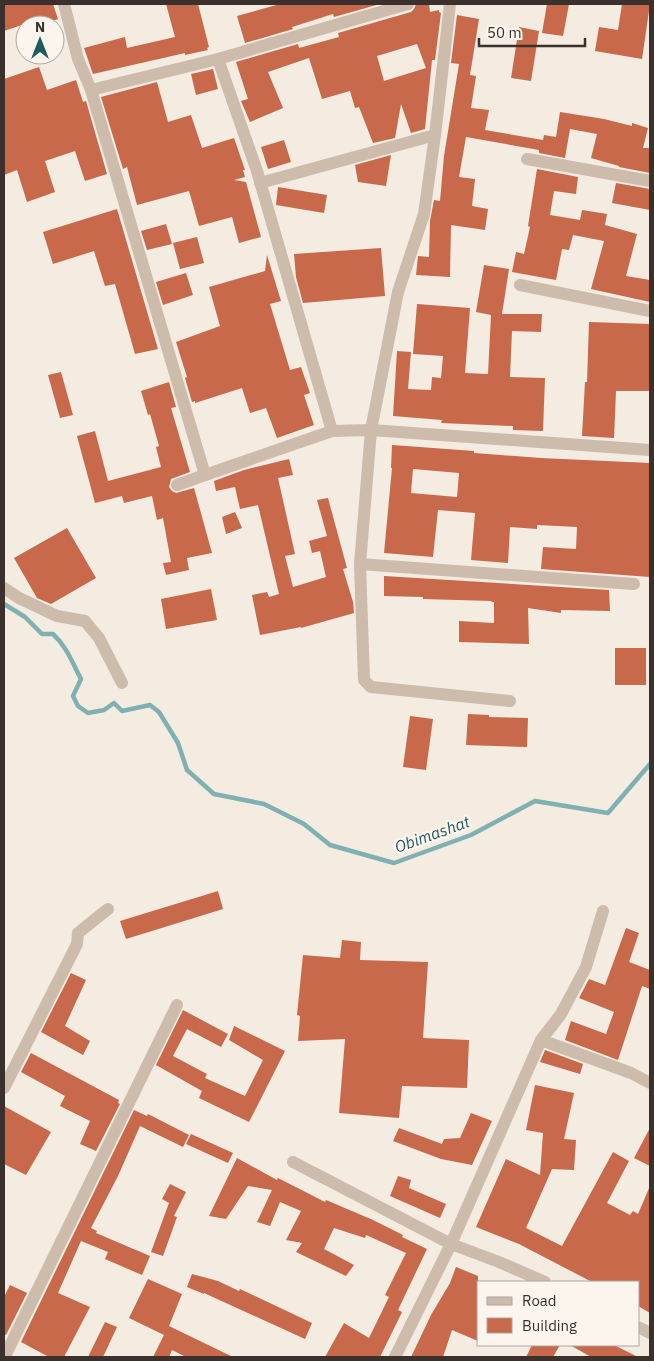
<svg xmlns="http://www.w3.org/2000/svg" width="654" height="1361" font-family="'IBM Plex Sans',sans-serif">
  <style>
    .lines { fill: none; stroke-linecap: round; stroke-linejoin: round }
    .stream { stroke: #7fb0b2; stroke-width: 4.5 }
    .building { fill: #c8694b; fill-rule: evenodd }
    .minor { stroke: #cdbbac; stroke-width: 12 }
    .labels { text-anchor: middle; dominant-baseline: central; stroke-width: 5; stroke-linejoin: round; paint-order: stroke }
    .water-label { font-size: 16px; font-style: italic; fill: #1f5a5e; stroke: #fbf5ee }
  </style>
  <rect width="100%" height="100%" fill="#f4ebe1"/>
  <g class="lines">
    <path class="stream" d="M4,604L25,617L42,634H53C67,647 72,662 81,679L73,696L78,706L88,713L104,710L114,703L122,711L150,705L159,712L178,743L187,770L214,794L264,804L304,824L330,845L394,863L471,835L535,801L608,813L650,764"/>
  </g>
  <g class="building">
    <path d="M4,4H53L58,19L41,25H22L4,31Z"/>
    <path d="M166,4H198L209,47L207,48L208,50L185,55V53L93,74L84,48L125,37L127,48L175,37Z"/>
    <path d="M280,4H380L334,17L333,14L292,27L293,29L245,43L237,16Z"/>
    <path d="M416,4H429L430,12L439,10V12L441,13L435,60H432L425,129L411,133L401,104L395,138L373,143L359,107L355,108L350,91L322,99L309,58L268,72L283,108L250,122L241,101L248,99L236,62L298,44L299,48L339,37L338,33L411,12L414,9ZM417,44L426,68L384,81L377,56Z"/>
    <path d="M547,4H569L563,36L542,33Z"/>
    <path d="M622,4H650L642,59L595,51L599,27L618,30Z"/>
    <path d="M457,15L479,19L470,75L476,76L471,108L489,110L485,130L543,140L544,135L556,137L560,112L604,119L632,126V123L648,128L643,148H650V173L619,167V166L591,158L597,134L570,129L565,158L539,153V150L466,137L459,177L475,179L472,206L488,209L485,230L451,225L450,277L416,275L418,256L429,257L430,221L434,200L440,201L444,156L459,64L451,63Z"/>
    <path d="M519,27L539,31L531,81L511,78Z"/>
    <path d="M39,67L47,90L76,80L83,102L86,101L107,174L85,181L75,151L45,161L55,192L27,202L17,170L4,175V79Z"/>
    <path d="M213,69L218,89L196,95L191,74Z"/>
    <path d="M157,82L168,122L191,115L202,148L234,138L245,170H243L245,177L234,180L246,182L261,237L239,243L232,217L199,226L189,191L137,205L127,167L123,169L101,97Z"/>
    <path d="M284,140L291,162L268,169L261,147Z"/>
    <path d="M391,155L386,186L358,182L355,165Z"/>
    <path d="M537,169L578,177L576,194L554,191L550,215L580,220L582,210L607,214L605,225L637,234L626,276L650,280V302L591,289L604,241L573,235L569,250L562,249L556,280L512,272L516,252L524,254L530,227L528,226Z"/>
    <path d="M616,183L650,189V210L612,203Z"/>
    <path d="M278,187L327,195L324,213L276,205Z"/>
    <path d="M117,209L158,349L135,354L115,284L105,286L94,251L53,264L43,232Z"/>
    <path d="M166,224L172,244L147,250L141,231Z"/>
    <path d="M197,237L204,263L180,269L173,243Z"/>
    <path d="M381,248L385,296L303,303L296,277L294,254Z"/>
    <path d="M267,255L281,301L270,304L290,370L301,367L310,393L304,395L314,425L277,438L266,408L250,413L242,388L195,403V401L192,402L185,378L187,377L176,342L220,326L209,287L265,271Z"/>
    <path d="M484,265L509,269L502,314H542L541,332L512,331L510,377L545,378L543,431L513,430V426L441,423L442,420L393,416L397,351L411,352L408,389L431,390L432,377L441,378L443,356L413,354L417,304L470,308L465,373L488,374L491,315L476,312Z"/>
    <path d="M186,273L193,295L163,305L156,282Z"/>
    <path d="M589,322L650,324V391H616L614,438L582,436L585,382H587Z"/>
    <path d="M61,372L73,415L60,418L48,375Z"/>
    <path d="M169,382L176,407L171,408L190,472L171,479L169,487L172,491L176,493L194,488L212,553L187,558L189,570L166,575L163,563L171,562L163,518L157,520L152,496L124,503L122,496L95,503L77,436L95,431L108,481L161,467L156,447L159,446L150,414L148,415L141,391Z"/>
    <path d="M392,445L474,451V453L541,458L650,463V577L541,569L543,547L576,549L577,527L537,525V529L510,527L508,563L471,560L475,513L438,510L433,557L384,553L392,468H391ZM413,469L459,473L457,497L411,493Z"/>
    <path d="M289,459L293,475L278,478L295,554L285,556L293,587L326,577L320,551L312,553L309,541L327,536L317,500L328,498L347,568L343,569L353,602L354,613L301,628V627L260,635L252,595L267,592L269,597L279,594L258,505L240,509L235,487L216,491L214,481L244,470Z"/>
    <path d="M235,512L242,528L226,534L222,517Z"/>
    <path d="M67,528L96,578L51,604L37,598L14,558Z"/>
    <path d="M384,576L609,590L610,611L561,610V613L528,608L529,644L459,642V621L494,623V602H491L492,601L423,599V597L384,596Z"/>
    <path d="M211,589L217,620L166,629L161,599Z"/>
    <rect x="615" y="648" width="31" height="37"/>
    <path d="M468,714L489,715V717L528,718L527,747L466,745Z"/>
    <path d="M410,716L433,719L426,770L403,767Z"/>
    <path d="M218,891L223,909L126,939L120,921Z"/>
    <path d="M626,928L639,933L629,962L650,970V989L642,986L618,1060L565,1040L571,1021L606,1034L614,1012L579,998L589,979L605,985Z"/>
    <path d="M342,940L361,942L360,960L428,962L423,1038L469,1040L467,1088L402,1086L399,1118L339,1113L345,1039L298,1041L300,1016L297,1015L303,955L340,958Z"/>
    <path d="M71,973L86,980L65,1026L90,1041L83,1055L41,1032Z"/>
    <path d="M183,1010L228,1034L221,1047L187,1029L173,1056L207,1074L205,1078L245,1096L263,1060L229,1040L234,1026L285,1051L249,1122L199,1098L202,1091L156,1065Z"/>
    <path d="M545,1050L583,1064L580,1074L540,1062Z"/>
    <path d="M31,1053L119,1100L118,1103L120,1104L96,1151L80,1144L90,1121L60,1106L65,1096L21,1072Z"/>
    <path d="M535,1085L574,1093L564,1139L576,1140L574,1170L552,1169L526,1228L562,1246L613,1152L629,1161L607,1203L630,1215L633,1211L638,1214L650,1186V1313L638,1306V1282H592L519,1244L476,1227L506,1159L540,1175L543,1133L526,1130Z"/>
    <path d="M4,1106L51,1132L26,1175L4,1164Z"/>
    <path d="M134,1110L147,1116L148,1114L189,1135L183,1147L140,1126L118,1176L91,1228L97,1231L96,1233L150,1256L142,1275L105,1259L108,1252L81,1241L58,1293L90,1307L64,1357H49L21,1342Z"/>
    <path d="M471,1113L492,1121L472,1165L441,1159L393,1141L399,1128L442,1144L444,1139L460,1138Z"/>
    <path d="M650,1128V1166L634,1158Z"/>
    <path d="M191,1134L233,1153L228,1163L186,1144Z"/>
    <path d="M237,1158L277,1180L278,1178L325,1202L326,1200L373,1220L403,1235L402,1237L427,1249L398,1310L402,1312L380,1357H325L344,1323L369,1338L389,1297L385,1295L406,1253L366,1235L365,1238L334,1228L324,1249L354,1265L346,1276L296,1252L302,1243L286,1240L301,1211L280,1202L270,1226L257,1222L272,1190L248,1186L226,1219L209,1216Z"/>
    <path d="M398,1176L411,1180L409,1188L446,1204L440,1218L390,1196Z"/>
    <path d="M170,1184L186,1192L174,1216L177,1217L163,1256L151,1252L169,1203L162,1199Z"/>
    <path d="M456,1267L478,1276V1341L452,1330L443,1357H411L431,1315L450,1283Z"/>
    <path d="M192,1274L218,1281L239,1291L240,1289L312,1323L305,1339L204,1293V1294L187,1287Z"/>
    <path d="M148,1279L182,1294L169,1326L233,1357H186L172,1350L169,1357H153L164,1335L129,1318Z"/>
    <path d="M10,1285L27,1293L6,1335L4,1334V1297Z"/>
    <path d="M105,1322L117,1327L103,1357H88Z"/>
    <path d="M532,1345H560L553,1357H526Z"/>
    <path d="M570,1345H614L638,1357H591Z"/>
  </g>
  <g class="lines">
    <g class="minor">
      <path d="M64,4L78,59L91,90L205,475L332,431L371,430L650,450"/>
      <path d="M450,4L435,135L424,214L398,292L371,430L360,564L364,680L371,687L510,701"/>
      <path d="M218,59L257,171L332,431"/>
      <path d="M91,90L218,59L408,4"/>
      <path d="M527,159L650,181"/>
      <path d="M260,183L435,135"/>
      <path d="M520,285L650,311"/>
      <path d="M177,485L205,475"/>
      <path d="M360,564L634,584"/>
      <path d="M4,588L19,598L57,616L85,621L99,638L122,683"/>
      <path d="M541,1040L561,1014L586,967L603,911"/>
      <path d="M4,1088L77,944L78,933L108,909"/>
      <path d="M293,1162L451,1244L499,1262L545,1282"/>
      <path d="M638,1327L650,1333"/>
      <path d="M6,1354L177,1005"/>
      <path d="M395,1357L451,1244L541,1040L631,1073L650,1083"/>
    </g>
  </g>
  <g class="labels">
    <g class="water-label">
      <text transform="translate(432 834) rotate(-20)">Obimashat</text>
    </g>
  </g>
  <rect width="654" height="1361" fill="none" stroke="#3b302b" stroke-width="10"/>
  <rect x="477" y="1281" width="162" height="65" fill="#fbf5ee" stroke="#aea6a0"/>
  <rect x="487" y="1297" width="25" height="8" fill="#cdbbac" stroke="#aea6a0"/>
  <text x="522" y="1306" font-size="15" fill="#3b302b">Road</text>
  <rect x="487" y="1318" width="25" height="15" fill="#c8694b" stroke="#aea6a0"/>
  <text x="522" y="1331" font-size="15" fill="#3b302b">Building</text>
  <g transform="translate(40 40)"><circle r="24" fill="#fbf5ee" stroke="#aea6a0"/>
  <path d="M0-4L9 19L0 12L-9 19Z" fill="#1f5a5e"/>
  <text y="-8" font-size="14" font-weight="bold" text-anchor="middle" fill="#3b302b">N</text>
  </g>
  <path d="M479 38v8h106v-8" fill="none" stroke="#3b302b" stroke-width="2.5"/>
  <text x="487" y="38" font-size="15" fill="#3b302b" stroke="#fbf5ee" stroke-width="4" paint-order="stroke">50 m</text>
</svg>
